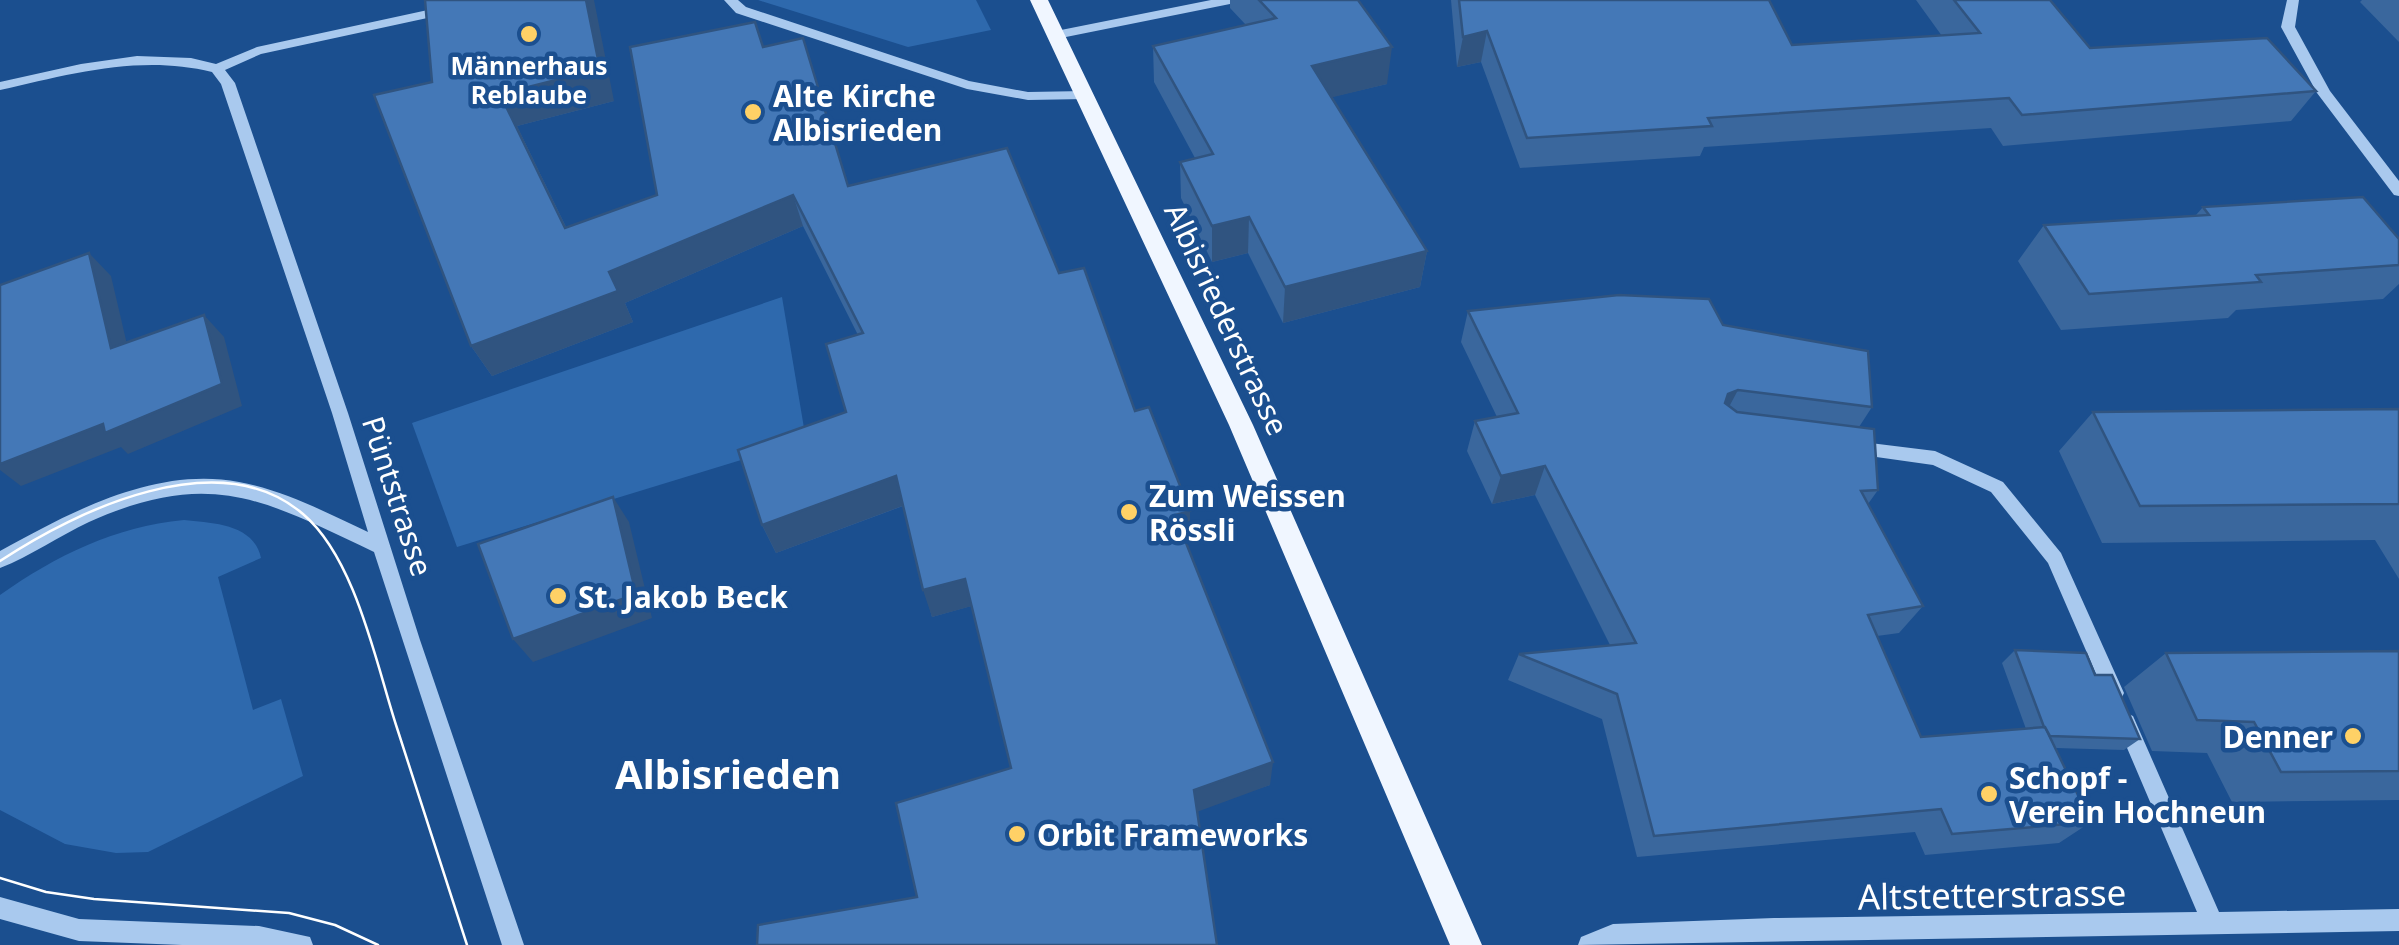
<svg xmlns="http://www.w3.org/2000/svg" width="2399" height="945" font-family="'Noto Sans',sans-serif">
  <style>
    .green { fill: #2e69ad }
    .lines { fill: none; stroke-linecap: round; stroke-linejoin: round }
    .minor { fill: #a9c9ee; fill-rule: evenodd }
    .major { fill: #f0f6ff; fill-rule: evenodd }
    .tram { stroke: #fff; stroke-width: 2.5 }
    .wall { fill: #3a679d }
    .shaded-wall { fill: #305480 }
    .building { fill: #4478b7; stroke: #305480; stroke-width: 2.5 }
    .poi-dot { fill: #ffd166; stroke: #1b4f8f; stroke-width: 4 }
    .labels { text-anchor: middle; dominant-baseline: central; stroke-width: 9; stroke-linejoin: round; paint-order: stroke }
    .far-poi-label { font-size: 25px; font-weight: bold; fill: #fff; stroke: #1b4f8f }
    .poi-label { font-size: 30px; font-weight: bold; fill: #fff; stroke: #1b4f8f; text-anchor: start }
    .street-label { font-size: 30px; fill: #fff; stroke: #1b4f8f }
    .near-street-label { font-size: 35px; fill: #fff; stroke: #1b4f8f }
    .district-label { font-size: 40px; font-weight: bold; fill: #fff; stroke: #1b4f8f }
  </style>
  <rect width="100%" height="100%" fill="#1b4f8f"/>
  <g class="green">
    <path d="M758,0H976L991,30L908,47Z"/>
    <path d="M782,297L806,440L457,547L412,423Z"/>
    <path d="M184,520C213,523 254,524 261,558L218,577L253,710L281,699L303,776L148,852L116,853L65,844L0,810V595C57,555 114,527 184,520Z"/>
  </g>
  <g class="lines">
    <g class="minor">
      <path d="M474,0H498L492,4L261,54L225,70L235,83L348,413L420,640L524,945H502L374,552C263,499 210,468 89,522C59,536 31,556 0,568V551C71,512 155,466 239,482C284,490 327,513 368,532L332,413L221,84L212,72C141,54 70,74 0,90V82L81,64L137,56L191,58L216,64L257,47Z"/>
      <path d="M724,0H738L746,7L969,81L1028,92L1085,91L1092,95L1085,99L1028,100L967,89L736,13Z"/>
      <path d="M1211,0H1236L1230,4L1056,39L1049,35L1056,31Z"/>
      <path d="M2287,0H2299L2295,27L2330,91L2399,181V196L2394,195L2317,93L2281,27Z"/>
      <path d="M1854,441L1935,451L2003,482L2061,553L2124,693L2121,699L2114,702L2107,699L2048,563L1991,492L1933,465L1848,453L1845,448L1848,443Z"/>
      <path d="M2126,713L2133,716L2219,912L2399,909V931L1578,945L1581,937L1613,924L1774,918L2197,912L2116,722L2119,716Z"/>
      <path d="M0,897L79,919L259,926L310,937L313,945H182L79,941L0,919Z"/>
    </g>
    <path class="major" d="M1030,0H1048L1253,425L1482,945H1450L1229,425Z"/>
    <g class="tram">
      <path d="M0,561C77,510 219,442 303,514C356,559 376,664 397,728C420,800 444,873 467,945"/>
      <path d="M0,878L46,892L94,899L289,913L335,925L378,945"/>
    </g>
  </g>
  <g class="wall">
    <path d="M1230,0H1358L1387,84L1331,97L1427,251L1420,287L1283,323L1248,253L1212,262L1181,198L1180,162L1195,158L1154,82L1153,46L1246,25L1230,8Z"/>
    <path d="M1451,0H1769L1792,45L1942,36L1916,0H2050L2090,48L2316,91L2291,121L2003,146L1991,128L1704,147L1700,156L1520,168L1481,62L1457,67Z"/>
    <path d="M2362,0H2399V42L2360,2Z"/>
    <path d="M755,22L763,47L848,186L1059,273L1135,411L1190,540L1185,541L1270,785L917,897L1011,768L971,606L932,617L903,506L776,553L762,525L846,412L858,335L803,226L625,303L633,322L492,376L471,346L432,82L614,101L517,126L566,227L657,195Z"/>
    <path d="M2203,207L2399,239V284L2383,299L2236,310L2228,318L2061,330L2018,261L2044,225L2196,215Z"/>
    <path d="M1468,311L1723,325L1872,407L1859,427L1878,490L1868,504L1923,606L1899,633L1877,636L1921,737L2026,729L2002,663L2015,650L2095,675L2140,739L2124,750L2056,748L2091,822L2059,843L1925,855L1915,832L1637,857L1602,719L1508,680L1519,654L1610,645L1535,495L1492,504L1467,451L1475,421L1497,417L1461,342Z"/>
    <path d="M2399,409V579L2375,540L2102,543L2059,451L2093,412Z"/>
    <path d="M2399,651V800L2232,802L2207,753L2152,751L2124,687L2166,653Z"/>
  </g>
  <g class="shaded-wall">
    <path d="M586,0H594L614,101L517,126L581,259L500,94Z"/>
    <path d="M1487,31L1481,62L1457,67L1463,37Z"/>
    <path d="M1392,47L1387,84L1309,103L1312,66Z"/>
    <path d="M793,195L803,226L625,303L633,322L492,376L471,346L609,272Z"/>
    <path d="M1249,217L1248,253L1212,262V226Z"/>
    <path d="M1427,251L1420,287L1283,323L1285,287Z"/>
    <path d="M89,253L111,276L133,370L111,348Z"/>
    <path d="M204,315L224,337L242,406L128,454L121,447L21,486L0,470V464L103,424Z"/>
    <path d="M1738,390L1722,420L1713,424L1728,394Z"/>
    <path d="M1545,466L1535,495L1492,504L1501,476Z"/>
    <path d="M896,476L905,505L776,553L762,525Z"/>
    <path d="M613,497L629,522L652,618L533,662L513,639Z"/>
    <path d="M1190,511V540L1176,544L1175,515Z"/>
    <path d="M965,579L972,606L932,617L923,590Z"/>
    <path d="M1273,762L1270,785L1194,813V790Z"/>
  </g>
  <g class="building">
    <path d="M425,0H586L600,69L500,94L565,228L657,195L630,47L755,22L763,47L803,38L848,186L1007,148L1059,273L1084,268L1135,411L1149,407L1190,511L1175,515L1273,762L1194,790L1217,945H757L758,925L917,897L896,803L1011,768L965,579L923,590L896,476L762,525L738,450L846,412L826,344L863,333L793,195L609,272L618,291L471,346L374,95L432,82Z"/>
    <path d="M1259,0H1358L1392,47L1312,66L1427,251L1285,287L1249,217L1212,226L1180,162L1213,154L1153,46L1276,18Z"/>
    <path d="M1459,0H1769L1792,45L1980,33L1954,0H2050L2090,48L2267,38L2316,91L2022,115L2009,98L1708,118L1712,126L1527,138L1487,31L1463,37Z"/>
    <path d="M2363,197L2399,239V265L2256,275L2261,282L2089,294L2044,225L2209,215L2203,207Z"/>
    <path d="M89,253L111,348L204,315L222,384L105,433L103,424L0,464V285Z"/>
    <path d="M1619,295L1709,299L1723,325L1868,351L1872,407L1738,390L1728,394L1725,403L1737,412L1874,429L1878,490L1861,491L1923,606L1868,615L1921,737L2045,727L2091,822L1952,834L1941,809L1654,836L1617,694L1519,654L1636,643L1545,466L1501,476L1475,421L1518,413L1468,311Z"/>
    <path d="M2399,409V504L2140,506L2093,412Z"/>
    <path d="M613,497L636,594L513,639L478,544Z"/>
    <path d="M2015,650L2086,653L2095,675H2112L2140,739L2050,736L2045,727H2044Z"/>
    <path d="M2399,651V771L2281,772L2254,722L2197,720L2166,653Z"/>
  </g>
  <g class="poi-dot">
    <circle cx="529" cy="34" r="10"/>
    <circle cx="753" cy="112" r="10"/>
    <circle cx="1129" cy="512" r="10"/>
    <circle cx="558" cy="596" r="10"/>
    <circle cx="2353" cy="736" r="10"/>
    <circle cx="1989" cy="794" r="10"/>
    <circle cx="1017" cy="834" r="10"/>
  </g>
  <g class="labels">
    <g class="far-poi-label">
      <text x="529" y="65">Männerhaus<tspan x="529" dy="29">Reblaube</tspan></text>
    </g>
    <g class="poi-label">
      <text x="773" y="95">Alte Kirche<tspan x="773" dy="34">Albisrieden</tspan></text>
      <text x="1149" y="495">Zum Weissen<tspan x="1149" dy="34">Rössli</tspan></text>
      <text x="578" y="596">St. Jakob Beck</text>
      <text x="2333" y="736" text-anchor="end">Denner</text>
      <text x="2009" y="777">Schopf -<tspan x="2009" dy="34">Verein Hochneun</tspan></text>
      <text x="1037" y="834">Orbit Frameworks</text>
    </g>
    <g class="street-label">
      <text transform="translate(1227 319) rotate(65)">Albisriederstrasse</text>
      <text transform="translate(398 496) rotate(72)">Püntstrasse</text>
    </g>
    <g class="near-street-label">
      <text transform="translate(1992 894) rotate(-1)">Altstetterstrasse</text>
    </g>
    <g class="district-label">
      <text x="728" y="773">Albisrieden</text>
    </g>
  </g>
</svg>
